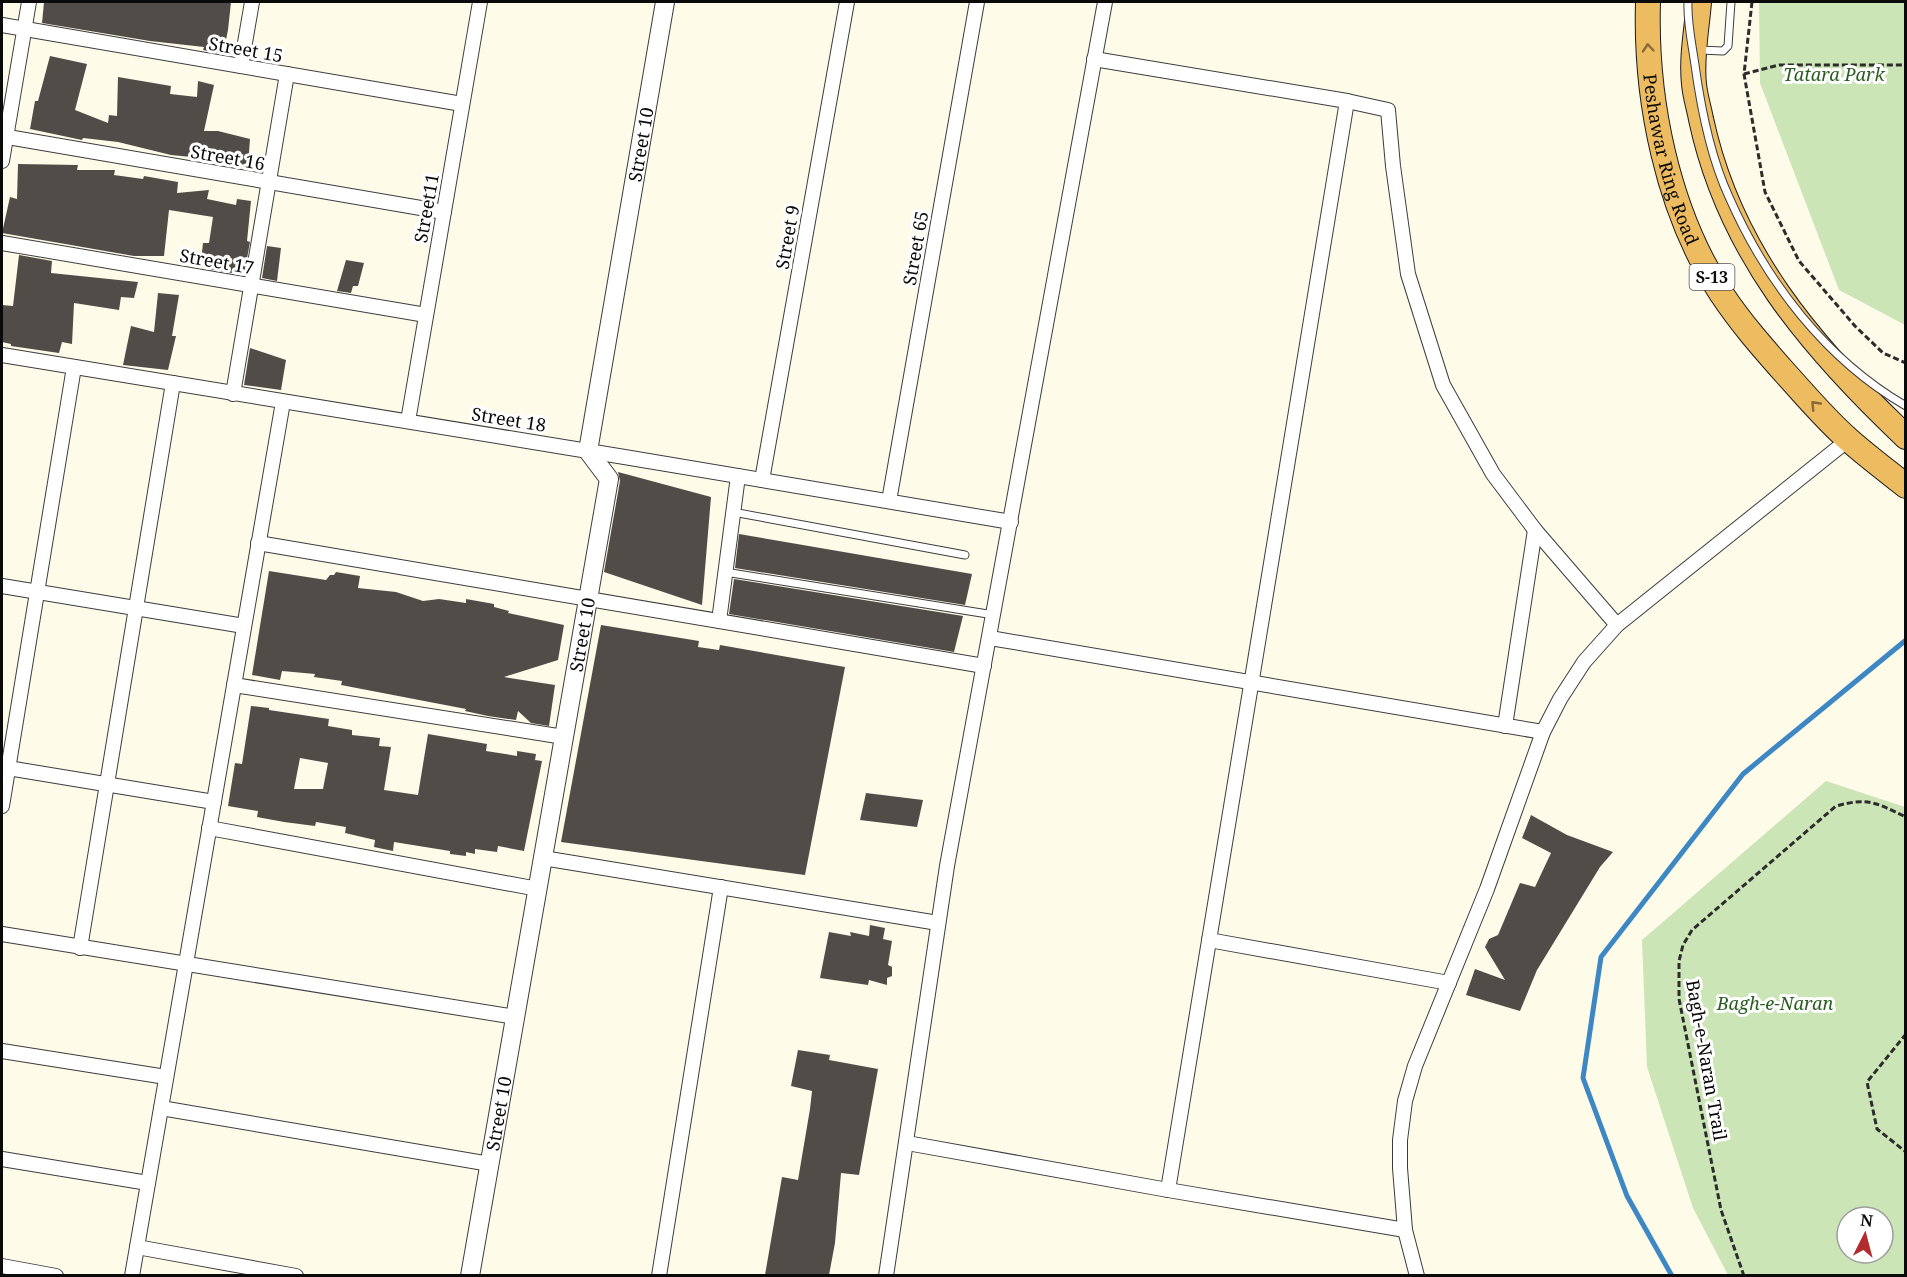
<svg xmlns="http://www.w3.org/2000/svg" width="1907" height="1277" font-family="'Noto Serif',serif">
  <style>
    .green { fill: #cce5b6; fill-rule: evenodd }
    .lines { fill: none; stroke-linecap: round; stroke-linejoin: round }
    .stream { stroke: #3d88c4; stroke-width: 5 }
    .building { fill: #524c48; fill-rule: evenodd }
    .service-casing { stroke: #3d3d3d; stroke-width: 9 }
    .minor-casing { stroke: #3d3d3d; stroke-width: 16 }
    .tertiary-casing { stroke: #3d3d3d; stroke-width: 20 }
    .trunk-casing { stroke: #1b1b1b; stroke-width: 26 }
    .path { stroke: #2c2c2c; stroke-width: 3; stroke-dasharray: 6 3; stroke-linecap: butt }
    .service { stroke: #fff; stroke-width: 7 }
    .minor { stroke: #fff; stroke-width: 14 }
    .tertiary { stroke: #fff; stroke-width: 18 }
    .trunk { stroke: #eebc60; stroke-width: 24 }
    .service-bridge-casing { stroke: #3d3d3d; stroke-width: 9; stroke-linecap: butt }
    .service-bridge { stroke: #fff; stroke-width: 7 }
    .oneway { stroke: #876c39 }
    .labels { text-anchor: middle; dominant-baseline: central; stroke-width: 6; stroke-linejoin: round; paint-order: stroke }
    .shield { fill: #fff; stroke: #545454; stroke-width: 1.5 }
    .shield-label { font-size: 16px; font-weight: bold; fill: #0a0a0a }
    .street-label { font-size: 18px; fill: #0a0a0a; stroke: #fff }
    .park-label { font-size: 18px; font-style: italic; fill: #2a5d20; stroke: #fff }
  </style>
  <rect width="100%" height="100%" fill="#fefbe9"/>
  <g class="green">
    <path d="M1759,2H1905V325L1839,290L1760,83Z"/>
    <path d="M1826,781L1905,807V1275H1728L1693,1208L1647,1067L1642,940ZM1847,1217H1883V1253H1847Z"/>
  </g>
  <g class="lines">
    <path class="stream" d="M1672,1276L1627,1196L1583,1078L1601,957L1743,774L1906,640"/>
  </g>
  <g class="building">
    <path d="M44,2L71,3L231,2L228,30L223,54L203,50L204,47L150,41L42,23Z"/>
    <path d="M50,56L87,64L75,110L108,123L109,115L117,116L118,77L171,86L170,94L197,97L198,81L214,85L204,131H218L250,139L248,166L203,153L202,158L171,155L118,142L83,138L82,140L30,129L35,101H38Z"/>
    <path d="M18,164L78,165L77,170H115L114,175L143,179L144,176L178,182L177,193L209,190L207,199L236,205L237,199L251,201L247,241L250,242L244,275L208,269L209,262L201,261L203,243H209L213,217L169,210L164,256H134L2,233L10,197L17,199Z"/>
    <path d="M267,246L281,248L277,281L262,278Z"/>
    <path d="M19,255L52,261L51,273L138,282L134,298L121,297L119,310L74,303L72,344L62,342L59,353L11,346V344L2,342V305L13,306Z"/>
    <path d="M346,260L364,263L358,286H353L351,293L337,291Z"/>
    <path d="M158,293L179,295L172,336H176L168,370L123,365L131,326L154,332Z"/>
    <path d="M250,348L286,360L281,390L244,385Z"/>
    <path d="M618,472L711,497L702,605L604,572L620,481Z"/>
    <path d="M739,534L972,574L965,605L735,568Z"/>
    <path d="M269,571L326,580L330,575H334L336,572L360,576L358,588L396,592L423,601L439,599L466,603V599L494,604V607L509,611L508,613L564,625L558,660L504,677L555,685L549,726L531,723L518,711L516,720L488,716L465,711L466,709L341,685L342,681L314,677L315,674L282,671L280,680L252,675Z"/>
    <path d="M734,579L963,616L954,652L729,614Z"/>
    <path d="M601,625L699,641L698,647L719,650L720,645L845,667L805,875L561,842Z"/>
    <path d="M251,706L269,708V710L329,719L328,726L352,730V735L380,738L379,746L391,747L384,790L418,795L428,734L487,744L486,751L517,756V751L536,754L535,760L542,761L524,851L498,846L497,852L475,849V854L466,852V856L450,854V851L394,842L393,851L374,847L375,840L345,833L346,827L316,822L315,826L284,822L257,817L258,811L228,806L235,763L242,764ZM300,758L328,763L323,789H294Z"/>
    <path d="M866,793L923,800L917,827L860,820Z"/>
    <path d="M1531,815L1567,835L1613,852L1600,867L1537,970L1520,1011L1466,995L1475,969L1505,980L1485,947L1489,939L1498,935L1520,883L1535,887L1551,853L1522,838Z"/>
    <path d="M870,925L885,928L883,939L892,941L888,965L892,967V976L887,978V985L869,980L868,985L820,978L829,932L851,936L850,932L869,936Z"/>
    <path d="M798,1050L830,1055L829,1060L878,1069L859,1175L841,1173L835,1243L829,1275H765L782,1177L798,1180L810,1109L812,1091L791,1086Z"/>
  </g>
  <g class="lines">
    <defs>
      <g id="service">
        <path d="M1699,50L1723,51L1728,46L1731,2"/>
        <path d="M733,512L965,555"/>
        <path d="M725,572L994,615"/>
      </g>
      <g id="minor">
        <path d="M2,25L462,104"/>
        <path d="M1094,59L1347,101L1388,110L1393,166L1408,274L1443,385L1493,474L1535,530L1617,625"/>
        <path d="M241,66L252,2"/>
        <path d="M2,136L444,212"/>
        <path d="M2,161L29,2"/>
        <path d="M2,243L426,315"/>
        <path d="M2,355C338,409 675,465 1011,522"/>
        <path d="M233,394L287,74"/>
        <path d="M408,421L480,2"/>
        <path d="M762,480L847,2"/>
        <path d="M889,501L977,2"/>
        <path d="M258,543L984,666"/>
        <path d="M2,586L244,626"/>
        <path d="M719,621L738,476"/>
        <path d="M990,638L1543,732"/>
        <path d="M234,685L564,737"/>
        <path d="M1505,726L1535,530"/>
        <path d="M2,767L214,802"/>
        <path d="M2,806L74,367"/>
        <path d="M209,828L538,889"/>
        <path d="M543,858L938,923"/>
        <path d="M2,934L515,1017"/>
        <path d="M1209,940L1449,983"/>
        <path d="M80,948L173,383"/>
        <path d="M2,1051L166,1077"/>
        <path d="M161,1108L490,1164"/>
        <path d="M907,1143L1168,1190L1405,1230"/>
        <path d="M2,1159L148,1183"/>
        <path d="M1168,1190L1347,101"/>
        <path d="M137,1247L296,1276"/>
        <path d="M2,1266L56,1276"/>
        <path d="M132,1276L283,402"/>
        <path d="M659,1276L721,887"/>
        <path d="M886,1276L947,866L1105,2"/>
        <path d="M1417,1276L1405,1230L1400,1168V1140L1405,1101L1415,1066L1487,889L1543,732L1560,699L1584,662L1617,625L1848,440"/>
      </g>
      <g id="tertiary">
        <path id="s1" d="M470,1276L609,479L588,451L665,2"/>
      </g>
      <g id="trunk">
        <path id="s2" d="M1648,2C1645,99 1667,210 1721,293C1740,322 1763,348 1786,374C1806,396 1826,420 1849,440C1867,456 1887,471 1906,486"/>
        <path d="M1699,2C1697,28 1691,57 1694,84C1695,96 1699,108 1701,119C1729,251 1811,347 1906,437"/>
      </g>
    </defs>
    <use href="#service" class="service-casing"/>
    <use href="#minor" class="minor-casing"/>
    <use href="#tertiary" class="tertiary-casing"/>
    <use href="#trunk" class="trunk-casing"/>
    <g class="path">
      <path d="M1752,2L1744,74L1765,192L1799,261L1855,326L1883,353L1906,363"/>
      <path d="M1744,74L1779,65H1906"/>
      <path d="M1906,1034L1867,1082L1877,1129L1906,1152"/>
      <path d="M1744,1276L1721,1210L1679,999V961L1683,945L1692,930L1836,806C1869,797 1876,803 1906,817"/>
    </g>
    <use href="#service" class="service"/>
    <use href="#minor" class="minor"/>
    <use href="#tertiary" class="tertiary"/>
    <use href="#trunk" class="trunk"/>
    <defs>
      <path id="service-bridge" d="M1688,2C1687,22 1692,44 1695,65C1701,109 1710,156 1729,197C1766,281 1825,359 1906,406"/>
    </defs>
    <use href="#service-bridge" class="service-bridge-casing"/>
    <use href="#service-bridge" class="service-bridge"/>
  </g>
  <defs><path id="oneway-chevron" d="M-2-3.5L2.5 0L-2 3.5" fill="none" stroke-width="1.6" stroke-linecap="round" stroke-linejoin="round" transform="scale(1.5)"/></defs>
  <g class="oneway">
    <use href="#oneway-chevron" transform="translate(1648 48) rotate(-95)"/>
    <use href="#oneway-chevron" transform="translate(1815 405) rotate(-134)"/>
  </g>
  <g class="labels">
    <rect class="shield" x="1689.5" y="264" width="45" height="26" rx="4.5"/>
    <g class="shield-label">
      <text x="1712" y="277">S-13</text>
    </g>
    <g class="street-label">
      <text transform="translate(246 49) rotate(10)">Street 15</text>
      <text stroke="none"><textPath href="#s1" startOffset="1155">Street 10</textPath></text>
      <text transform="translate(228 157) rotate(10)">Street 16</text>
      <text stroke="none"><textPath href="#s2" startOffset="160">Peshawar Ring Road</textPath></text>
      <text transform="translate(426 208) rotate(-80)">Street11</text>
      <text transform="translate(787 237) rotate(-80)">Street 9</text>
      <text transform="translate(915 248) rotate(-80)">Street 65</text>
      <text transform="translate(217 261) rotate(10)">Street 17</text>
      <text transform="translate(509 419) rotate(9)">Street 18</text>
      <text stroke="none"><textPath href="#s1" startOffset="651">Street 10</textPath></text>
      <text transform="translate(1707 1060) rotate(80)">Bagh-e-Naran Trail</text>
      <text stroke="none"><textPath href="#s1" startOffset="165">Street 10</textPath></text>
    </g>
    <g class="park-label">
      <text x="1834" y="74">Tatara Park</text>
      <text x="1775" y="1003">Bagh-e-Naran</text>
    </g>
  </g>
  <rect width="1907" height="1277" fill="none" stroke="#0a0a0a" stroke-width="6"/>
  <g transform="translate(1865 1235) rotate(6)"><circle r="28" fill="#ffffff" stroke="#9d9d9d" stroke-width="1.5"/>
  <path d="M0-4.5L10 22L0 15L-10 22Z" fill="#b12c2c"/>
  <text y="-9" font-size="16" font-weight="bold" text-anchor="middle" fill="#0a0a0a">N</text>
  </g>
</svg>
